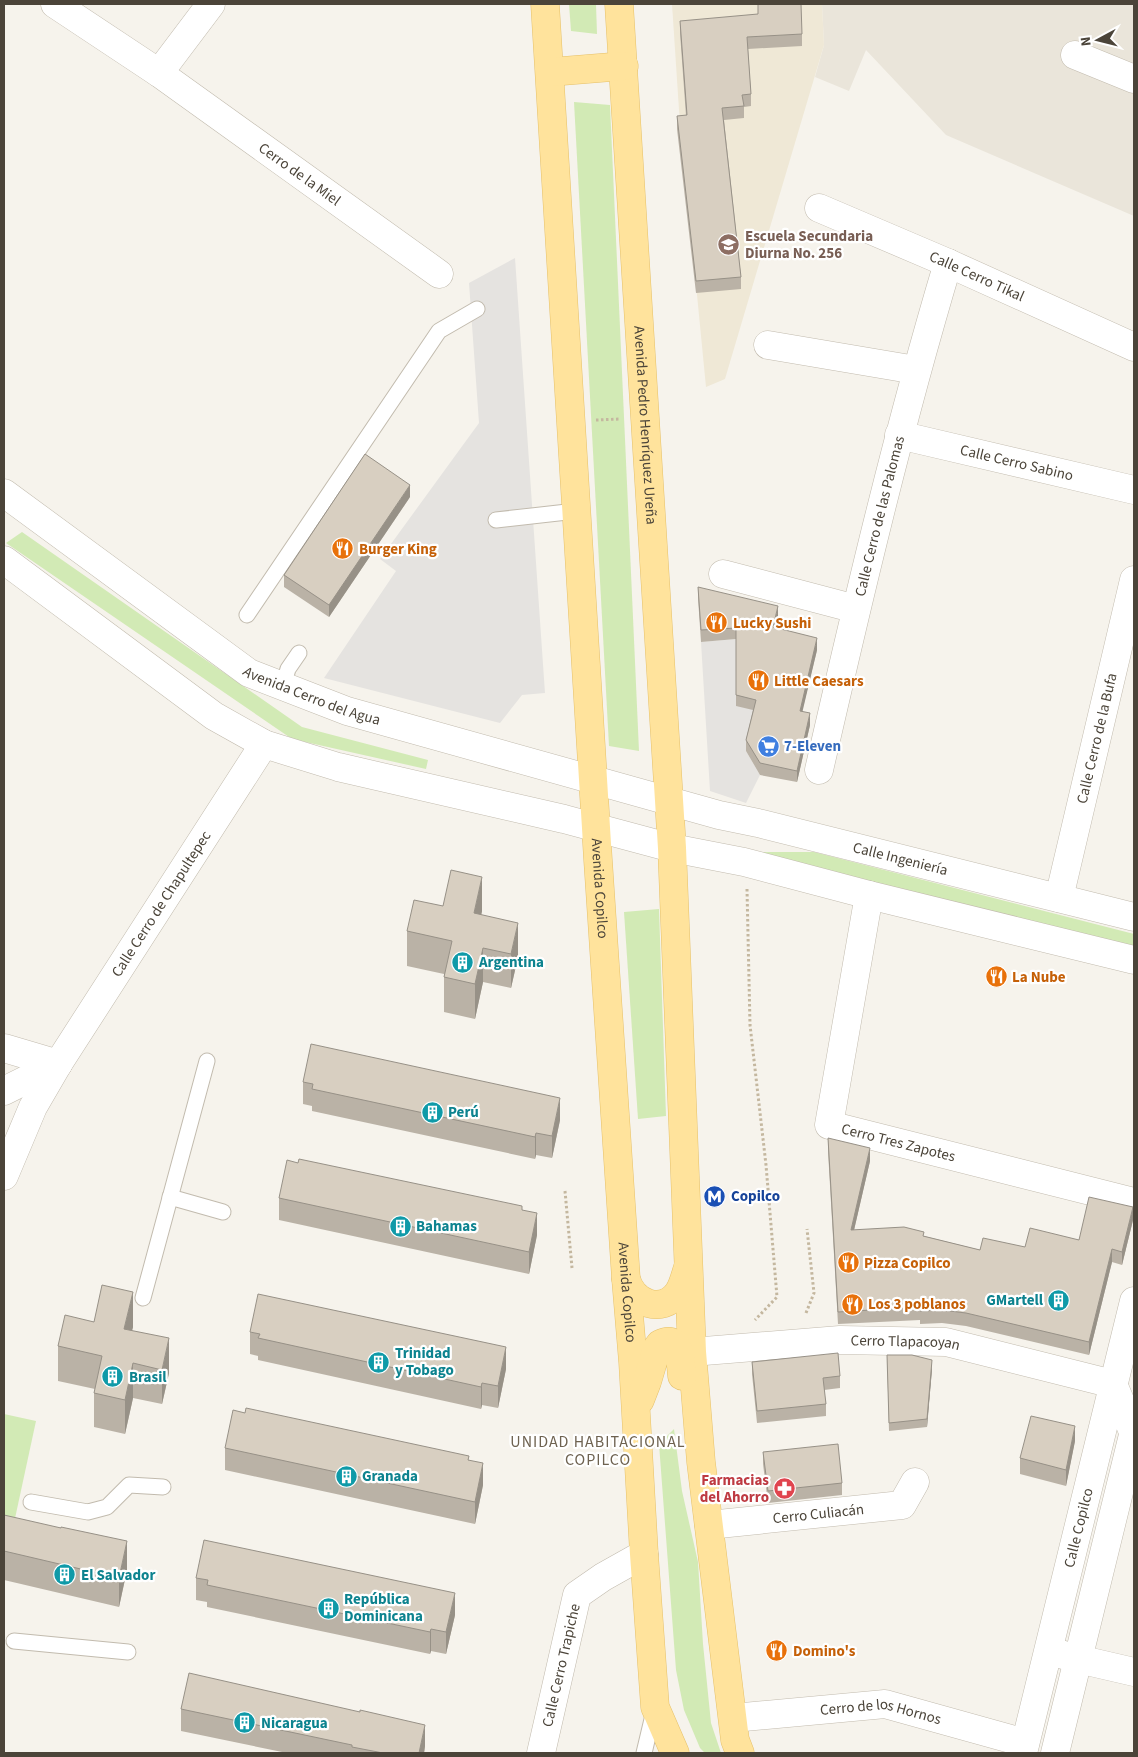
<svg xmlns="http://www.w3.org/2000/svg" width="1138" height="1757" font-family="'Source Sans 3',sans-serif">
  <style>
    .residential { fill: #eae5da }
    .education { fill: #efe8d6 }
    .green { fill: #d2eab5 }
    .parking { fill: #e5e3e0 }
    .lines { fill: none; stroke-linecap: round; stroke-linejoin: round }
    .service-casing { stroke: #c2bbae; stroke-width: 17 }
    .minor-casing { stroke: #c2bbae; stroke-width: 29 }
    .tertiary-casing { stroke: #c2bbae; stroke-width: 29 }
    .primary-casing { stroke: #e6c16a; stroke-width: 29 }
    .path { stroke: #c4b79f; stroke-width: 3; stroke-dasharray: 2.5 2.5; stroke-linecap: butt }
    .service { stroke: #fff; stroke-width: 15 }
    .minor { stroke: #fff; stroke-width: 28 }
    .tertiary { stroke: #fff; stroke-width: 28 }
    .primary { stroke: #ffe39c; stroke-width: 28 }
    .wall { fill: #bab2a6 }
    .shaded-wall { fill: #979187 }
    .building { fill: #d8cfc1; stroke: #979187 }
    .labels { text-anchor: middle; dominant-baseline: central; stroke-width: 4.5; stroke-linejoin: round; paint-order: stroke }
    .street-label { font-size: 15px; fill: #4b4439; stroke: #fff }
    .education-label { font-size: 15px; font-weight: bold; fill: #785e54; stroke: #fff; text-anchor: start }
    .food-label { font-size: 15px; font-weight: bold; fill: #c56008; stroke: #fff; text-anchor: start }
    .shop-label { font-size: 15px; font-weight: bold; fill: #366cbe; stroke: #fff; text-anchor: start }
    .culture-label { font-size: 15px; font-weight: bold; fill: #0d838f; stroke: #fff; text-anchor: start }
    .transit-label { font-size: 15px; font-weight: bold; fill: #164399; stroke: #fff; text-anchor: start }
    .health-label { font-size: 15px; font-weight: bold; fill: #be3a42; stroke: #fff; text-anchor: end }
    .neighbourhood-label { font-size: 16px; letter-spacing: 1px; fill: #6e6250; stroke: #fff }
  </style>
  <rect width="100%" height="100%" fill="#f6f3ec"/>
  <path class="residential" d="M822,4H1134V216L946,135L866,50L849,91L815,77L824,45Z"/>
  <path class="education" d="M672,4H822L824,45L725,379L706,387L679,110Z"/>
  <g class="green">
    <path d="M569,4H596L597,34L571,31Z"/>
    <path d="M574,102L610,105L639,751L609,746Z"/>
    <path d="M22,532L302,727L428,760L426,769L292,739L6,543Z"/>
    <path d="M757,852H814L1134,934V949Z"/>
    <path d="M659,909L666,1116L638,1119L624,912Z"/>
    <path d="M4,1414L36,1421L14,1523L4,1520Z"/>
    <path d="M674,1429L682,1491L698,1562L703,1644L711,1723L721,1753H705L700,1748L684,1710L676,1670L659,1444Z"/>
  </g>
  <g class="parking">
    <path d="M515,258L545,693L522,695L500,723L324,678L396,571L380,559L479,423L469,283Z"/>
    <path d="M736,639L756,711L746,751L760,775L746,803L710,791L701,642Z"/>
  </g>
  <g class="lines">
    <defs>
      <g id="service">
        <path d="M496,520L576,511"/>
        <path d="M247,615L439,331L477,309"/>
        <path d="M283,686L288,669L299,653"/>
        <path d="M170,1197L223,1212"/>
        <path d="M143,1298L207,1061"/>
        <path d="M31,1502L88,1512L107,1507L129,1485L163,1487"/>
        <path d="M14,1641L128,1652"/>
        <path d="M644,1753L654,1711"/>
      </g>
      <g id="minor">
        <path id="s1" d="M55,4L159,73L439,274"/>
        <path d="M1075,55L1134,79"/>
        <path d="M159,73L211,4"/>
        <path id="s2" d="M819,208L948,263L1134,347"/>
        <path d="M768,345L916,370"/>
        <path id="s3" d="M899,435L1134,490"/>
        <path d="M723,574L856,609"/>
        <path id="s4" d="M819,770C858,600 898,430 948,263"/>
        <path id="s5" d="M869,895L829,1125L1134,1202"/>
        <path id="s6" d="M1059,898L1134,580"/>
        <path d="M4,1048L58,1064"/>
        <path d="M4,1091L58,1064"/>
        <path id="s7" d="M4,1176L33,1107L58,1064L264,744"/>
        <path id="s8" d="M692,1352L840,1340L946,1342L1113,1384L1134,1434"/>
        <path id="s9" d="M709,1525L902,1505L915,1482"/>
        <path d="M1060,1654L1078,1659L1134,1672"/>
        <path id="s10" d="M733,1718L885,1704L1025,1743"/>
        <path id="s11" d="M541,1753L577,1595L603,1577L644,1554"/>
        <path id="s12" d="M1023,1753L1134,1301"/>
        <path d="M1055,1753L1134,1431"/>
      </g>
      <g id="tertiary">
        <path id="s13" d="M4,493L249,673L347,711L719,815L758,823L1134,917"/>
        <path d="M4,560L214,716L264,744L338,767L564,819L672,848L744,862L869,895L1134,960"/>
      </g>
      <g id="primary">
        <path id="s14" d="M545,4L598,860L626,1279L633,1362L644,1554L655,1707L675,1753"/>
        <path id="s15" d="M619,4L672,848L692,1352L701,1462L735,1740L740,1753"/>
        <path d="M550,72L624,66"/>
        <path d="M626,1279C633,1303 661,1315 678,1293C683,1286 685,1276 688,1267"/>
        <path d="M640,1400L647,1382L657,1348L660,1344C682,1333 680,1361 682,1376"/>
      </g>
    </defs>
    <use href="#service" class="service-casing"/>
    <use href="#minor" class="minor-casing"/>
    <use href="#tertiary" class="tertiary-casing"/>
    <use href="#primary" class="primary-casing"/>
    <g class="path">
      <path d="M596,420L620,419"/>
      <path d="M747,889L750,1025L766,1165L777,1297L755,1320"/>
      <path d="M565,1191L572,1268"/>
      <path d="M806,1313L814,1293L807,1229"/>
    </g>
    <use href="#service" class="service"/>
    <use href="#minor" class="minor"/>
    <use href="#tertiary" class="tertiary"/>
    <use href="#primary" class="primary"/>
  </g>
  <g class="wall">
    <path d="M680,21L802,34V46L748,49L751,94V106L744,107V118L724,120L741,277V289L696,293L677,129V116H686L680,33Z"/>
    <path d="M410,497L329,617L284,587V575Z"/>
    <path d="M698,587L778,618L776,628L817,650L802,711L810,725L797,782L760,775L746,751V740L753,710L736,706V639L701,642L698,598Z"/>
    <path d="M443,906L482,911L481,915L518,957L511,988L483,982L475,1019L444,1012V974L407,966V931Z"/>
    <path d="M303,1082L560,1120L552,1158L536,1155L535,1159L312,1111V1106L303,1104Z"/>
    <path d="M828,1138L870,1161L854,1230L924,1236L980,1250L1025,1247L1079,1240L1133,1220L1122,1265L1112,1262L1089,1355L966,1326L942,1323L920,1324V1320L838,1324L828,1151Z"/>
    <path d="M279,1198L522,1210L537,1235L529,1274L279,1220Z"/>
    <path d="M94,1322L133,1327L132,1330L169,1373L162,1404L133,1398L125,1434L94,1427V1393L95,1389L58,1381V1346Z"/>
    <path d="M250,1332L506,1369L498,1408L482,1405L481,1409L258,1360V1356L250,1354Z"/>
    <path d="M887,1355L932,1369L927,1427L889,1431Z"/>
    <path d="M752,1362L840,1376V1388L824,1390L826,1404V1416L757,1423L752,1374Z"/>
    <path d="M1075,1441L1066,1486L1020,1474V1458Z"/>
    <path d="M225,1448L469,1460L483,1485L475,1524L225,1470Z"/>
    <path d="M763,1452L842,1483V1495L768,1503L763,1464Z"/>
    <path d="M4,1515L127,1570L119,1607L4,1580Z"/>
    <path d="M196,1578L455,1615L446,1654L431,1651L430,1654L207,1607V1602L196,1600Z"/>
    <path d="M181,1709L425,1746L424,1753H287L181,1731Z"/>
  </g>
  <g class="shaded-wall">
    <path d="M410,485V497L329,617V605Z"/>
    <path d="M778,606V618L773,639V627Z"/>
    <path d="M817,638V650L800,722V711Z"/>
    <path d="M810,713V725L797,782V771Z"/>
    <path d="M482,877V911L474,948V913Z"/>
    <path d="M518,923V957L511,988V954Z"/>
    <path d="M483,948V982L475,1019V984Z"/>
    <path d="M560,1098V1120L552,1158V1136Z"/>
    <path d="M536,1133V1155L535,1159V1137Z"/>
    <path d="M870,1148V1161L851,1243V1230Z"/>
    <path d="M1133,1207V1220L1122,1265V1252Z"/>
    <path d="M537,1213V1235L529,1274V1252Z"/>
    <path d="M1112,1249V1262L1089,1355V1342Z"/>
    <path d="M133,1292V1327L124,1363V1329Z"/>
    <path d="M169,1338V1373L162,1404V1370Z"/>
    <path d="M506,1347V1369L498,1408V1386Z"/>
    <path d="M932,1360V1369L927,1427V1419Z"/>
    <path d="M133,1363V1398L125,1434V1400Z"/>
    <path d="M482,1383V1405L481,1409V1387Z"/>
    <path d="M1075,1426V1441L1066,1486V1470Z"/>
    <path d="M483,1463V1485L475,1524V1502Z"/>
    <path d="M127,1541V1570L119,1607V1578Z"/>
    <path d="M455,1593V1615L446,1654V1632Z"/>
    <path d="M431,1629V1651L430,1654V1632Z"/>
    <path d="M425,1725V1746L424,1753H419Z"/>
  </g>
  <g class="building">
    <path d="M758,4H801L802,34L747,37L751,94L742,95L744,106L722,108L741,277L696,281L677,116L687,115L680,21L758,14Z"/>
    <path d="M365,454L410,485L329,605L284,575Z"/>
    <path d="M698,587L778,606L773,627L817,638L800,711L810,713L797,771L760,763L746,740L756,700L736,695V628L701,630Z"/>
    <path d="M451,870L482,877L474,913L518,923L511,954L483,948L475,984L444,977L452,941L407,931L414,900L443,906Z"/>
    <path d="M311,1044L560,1098L552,1136L536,1133L535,1137L312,1089L313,1084L303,1082Z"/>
    <path d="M828,1138L870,1148L851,1230L904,1227L924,1232L923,1236L980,1250L983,1238L1025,1247L1030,1228L1079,1240L1089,1197L1133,1207L1122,1252L1112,1249L1089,1342L966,1313L942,1310L920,1311V1307L838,1312Z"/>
    <path d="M299,1159L522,1206V1210L537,1213L529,1252L279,1198L287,1160L298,1163Z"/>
    <path d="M102,1285L133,1292L124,1329L169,1338L162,1370L133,1363L125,1400L94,1393L102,1356L58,1346L65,1315L94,1322Z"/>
    <path d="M258,1294L506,1347L498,1386L482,1383L481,1387L258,1338L260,1334L250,1332Z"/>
    <path d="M838,1353L840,1376L823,1378L826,1404L757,1411L752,1362Z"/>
    <path d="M887,1355H912L932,1360L927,1419L889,1423Z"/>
    <path d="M246,1408L469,1456L468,1460L483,1463L475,1502L225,1448L233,1410L245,1413Z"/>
    <path d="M1031,1416L1075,1426L1066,1470L1020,1458Z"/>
    <path d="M838,1444L842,1483L768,1491L763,1452Z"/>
    <path d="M4,1515L61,1528V1527L127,1541L119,1578L4,1551Z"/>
    <path d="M204,1540L455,1593L446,1632L431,1629L430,1632L207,1585L208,1580L196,1578Z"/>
    <path d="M189,1673L360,1712V1710L425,1725L419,1753H383L352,1747V1745L181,1709Z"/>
  </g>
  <defs>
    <symbol id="school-disc" viewBox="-11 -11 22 22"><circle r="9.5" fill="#8d6e63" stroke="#fff"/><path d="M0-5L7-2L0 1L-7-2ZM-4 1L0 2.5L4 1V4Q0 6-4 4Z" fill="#fff"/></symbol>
    <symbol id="restaurant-disc" viewBox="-11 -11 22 22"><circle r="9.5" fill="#e8710a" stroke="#fff"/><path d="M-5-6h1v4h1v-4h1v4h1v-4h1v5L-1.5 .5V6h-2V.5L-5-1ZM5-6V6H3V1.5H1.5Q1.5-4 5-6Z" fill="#fff"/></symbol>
    <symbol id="supermarket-disc" viewBox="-11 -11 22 22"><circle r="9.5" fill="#3f7fe0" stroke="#fff"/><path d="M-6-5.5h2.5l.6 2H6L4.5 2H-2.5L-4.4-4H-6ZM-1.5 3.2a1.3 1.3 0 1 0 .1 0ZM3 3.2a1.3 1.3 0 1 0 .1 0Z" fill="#fff"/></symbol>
    <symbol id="building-disc" viewBox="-11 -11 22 22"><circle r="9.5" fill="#0f9aa8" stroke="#fff"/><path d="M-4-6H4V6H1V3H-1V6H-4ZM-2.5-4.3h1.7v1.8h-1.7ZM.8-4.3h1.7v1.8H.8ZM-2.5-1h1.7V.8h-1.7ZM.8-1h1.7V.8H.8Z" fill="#fff"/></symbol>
    <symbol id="metro-disc" viewBox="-11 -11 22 22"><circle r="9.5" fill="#1a4fb4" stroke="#fff"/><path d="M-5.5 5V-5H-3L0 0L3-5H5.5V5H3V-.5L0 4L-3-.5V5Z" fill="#fff"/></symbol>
    <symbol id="pharmacy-disc" viewBox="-11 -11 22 22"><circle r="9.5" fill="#e0444e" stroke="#fff"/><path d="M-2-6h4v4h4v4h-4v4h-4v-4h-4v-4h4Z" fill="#fff"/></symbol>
  </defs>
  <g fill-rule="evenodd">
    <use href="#school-disc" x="716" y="232" width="25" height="25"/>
    <use href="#restaurant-disc" x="330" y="536" width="25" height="25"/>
    <use href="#restaurant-disc" x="704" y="610" width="25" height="25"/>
    <use href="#restaurant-disc" x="746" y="668" width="25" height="25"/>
    <use href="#supermarket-disc" x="756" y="734" width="25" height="25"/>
    <use href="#building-disc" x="450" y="950" width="25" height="25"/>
    <use href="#restaurant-disc" x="984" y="964" width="25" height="25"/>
    <use href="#building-disc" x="420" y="1100" width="25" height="25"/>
    <use href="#metro-disc" x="702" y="1184" width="25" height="25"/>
    <use href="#building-disc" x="388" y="1214" width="25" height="25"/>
    <use href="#restaurant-disc" x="836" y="1250" width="25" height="25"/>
    <use href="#building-disc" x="1046" y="1288" width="25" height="25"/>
    <use href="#restaurant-disc" x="840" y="1292" width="25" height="25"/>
    <use href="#building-disc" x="366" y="1350" width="25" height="25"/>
    <use href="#building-disc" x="100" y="1364" width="25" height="25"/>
    <use href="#building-disc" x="334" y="1464" width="25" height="25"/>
    <use href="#pharmacy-disc" x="772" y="1476" width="25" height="25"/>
    <use href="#building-disc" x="52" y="1562" width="25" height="25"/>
    <use href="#building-disc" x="316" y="1596" width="25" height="25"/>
    <use href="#restaurant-disc" x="764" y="1638" width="25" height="25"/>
    <use href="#building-disc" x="232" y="1710" width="25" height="25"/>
  </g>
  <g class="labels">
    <g class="street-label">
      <text stroke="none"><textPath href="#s1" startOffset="298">Cerro de la Miel</textPath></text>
      <text stroke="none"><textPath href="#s2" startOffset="172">Calle Cerro Tikal</textPath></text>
      <text stroke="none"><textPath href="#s15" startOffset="422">Avenida Pedro Henríquez Ureña</textPath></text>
      <text stroke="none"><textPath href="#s3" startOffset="121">Calle Cerro Sabino</textPath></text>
      <text stroke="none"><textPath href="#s4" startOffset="261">Calle Cerro de las Palomas</textPath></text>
      <text stroke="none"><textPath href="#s13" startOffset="371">Avenida Cerro del Agua</textPath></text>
      <text stroke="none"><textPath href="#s6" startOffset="164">Calle Cerro de la Bufa</textPath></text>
      <text stroke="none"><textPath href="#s13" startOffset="982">Calle Ingeniería</textPath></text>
      <text stroke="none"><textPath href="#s14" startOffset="886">Avenida Copilco</textPath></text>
      <text stroke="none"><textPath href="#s7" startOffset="315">Calle Cerro de Chapultepec</textPath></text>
      <text stroke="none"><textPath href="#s5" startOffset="305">Cerro Tres Zapotes</textPath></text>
      <text stroke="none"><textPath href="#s14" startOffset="1291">Avenida Copilco</textPath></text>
      <text stroke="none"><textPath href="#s8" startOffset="214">Cerro Tlapacoyan</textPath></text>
      <text stroke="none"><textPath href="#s9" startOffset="110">Cerro Culiacán</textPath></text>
      <text stroke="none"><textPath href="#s12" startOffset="232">Calle Copilco</textPath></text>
      <text stroke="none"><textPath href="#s11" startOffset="90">Calle Cerro Trapiche</textPath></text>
      <text stroke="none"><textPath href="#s10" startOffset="149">Cerro de los Hornos</textPath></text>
    </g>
    <g class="education-label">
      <text x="745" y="236">Escuela Secundaria<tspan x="745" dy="17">Diurna No. 256</tspan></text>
    </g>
    <g class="food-label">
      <text x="359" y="549">Burger King</text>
      <text x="733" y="623">Lucky Sushi</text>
      <text x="774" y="681">Little Caesars</text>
      <text x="1012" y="977">La Nube</text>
      <text x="864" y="1263">Pizza Copilco</text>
      <text x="868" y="1304">Los 3 poblanos</text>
      <text x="793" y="1651">Domino's</text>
    </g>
    <g class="shop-label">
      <text x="784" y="746">7-Eleven</text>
    </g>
    <g class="culture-label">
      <text x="479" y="962">Argentina</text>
      <text x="448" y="1112">Perú</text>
      <text x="416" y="1226">Bahamas</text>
      <text x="1043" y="1300" text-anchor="end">GMartell</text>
      <text x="395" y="1353">Trinidad<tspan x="395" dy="17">y Tobago</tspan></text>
      <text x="129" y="1377">Brasil</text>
      <text x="362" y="1476">Granada</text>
      <text x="81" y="1575">El Salvador</text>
      <text x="344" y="1599">República<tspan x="344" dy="17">Dominicana</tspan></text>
      <text x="261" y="1723">Nicaragua</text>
    </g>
    <g class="transit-label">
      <text x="731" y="1196">Copilco</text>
    </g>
    <g class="health-label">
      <text x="769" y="1480">Farmacias<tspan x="769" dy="17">del Ahorro</tspan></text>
    </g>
    <g class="neighbourhood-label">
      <text x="598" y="1442">UNIDAD HABITACIONAL<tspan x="598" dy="18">COPILCO</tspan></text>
    </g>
  </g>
  <rect width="1138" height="1757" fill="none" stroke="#4b4439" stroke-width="10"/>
  <g transform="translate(1098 40) rotate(263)" stroke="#ffffff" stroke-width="4" paint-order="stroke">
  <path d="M0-4L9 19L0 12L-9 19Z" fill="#4b4439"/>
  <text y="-8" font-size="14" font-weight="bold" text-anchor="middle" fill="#4b4439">N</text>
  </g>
</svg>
